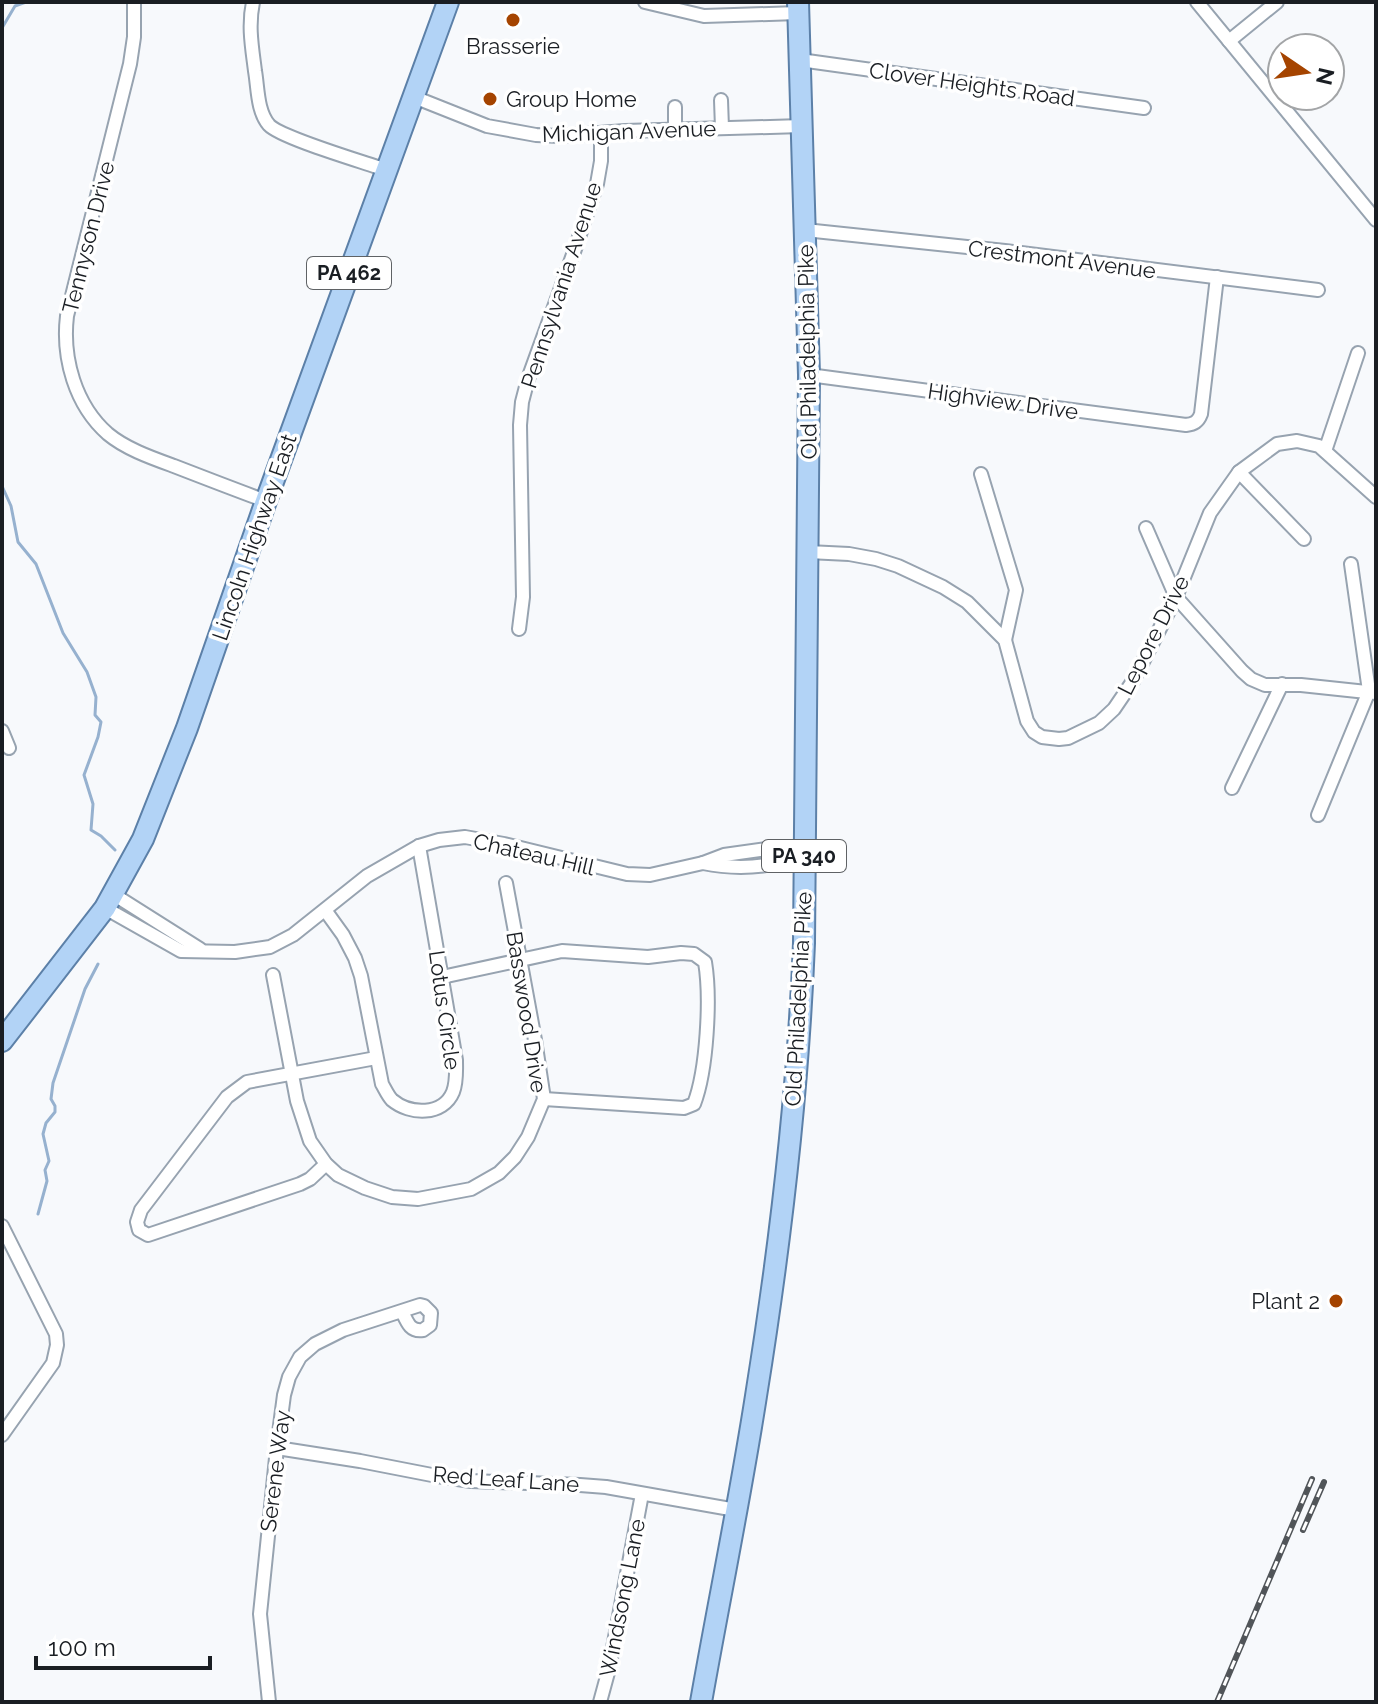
<svg xmlns="http://www.w3.org/2000/svg" width="1378" height="1704" font-family="Raleway,sans-serif">
  <style>
    .lines { fill: none; stroke-linecap: round; stroke-linejoin: round }
    .stream { stroke: #96b1cf; stroke-width: 3 }
    .minor-casing { stroke: #97a3b0; stroke-width: 16 }
    .primary-casing { stroke: #5c80a8; stroke-width: 24 }
    .minor { stroke: #fff; stroke-width: 12 }
    .primary { stroke: #b2d3f6; stroke-width: 20 }
    .rail-casing { stroke: #515559; stroke-width: 6 }
    .rail { stroke: #fff; stroke-width: 3; stroke-dasharray: 9; stroke-linecap: butt }
    .poi-dot { fill: #a54400; stroke: #fff; stroke-width: 3 }
    .labels { text-anchor: middle; dominant-baseline: central; stroke-width: 7; stroke-linejoin: round; paint-order: stroke }
    .shield { fill: #fff; stroke: #5f6265; stroke-width: 2 }
    .shield-label { font-size: 20px; font-weight: bold; fill: #1a1e23 }
    .poi-label { font-size: 22px; fill: #1a1e23; stroke: #fff }
    .street-label { font-size: 22px; fill: #1a1e23; stroke: #fff }
  </style>
  <rect width="100%" height="100%" fill="#f7f9fc"/>
  <g class="lines">
    <g class="stream">
      <path d="M2,28L15,6L26,2"/>
      <path d="M2,486L11,506L18,542L36,564L63,633L87,672L96,697L95,715L101,722L98,737L84,775L93,804L91,830L101,836L115,850"/>
      <path d="M38,1214L47,1181L45,1170L49,1161L43,1134L46,1123L55,1112V1106L51,1099L53,1083L85,989L98,964"/>
    </g>
    <defs>
      <g id="minor">
        <path d="M134,2V37L130,64L67,316C62,358 75,405 108,434C126,449 152,458 174,466C205,478 236,490 266,501"/>
        <path d="M253,2C248,26 252,47 255,71C258,88 257,111 269,125C281,138 364,162 386,170"/>
        <path d="M645,2L704,16L798,13"/>
        <path d="M1197,2L1376,220"/>
        <path d="M1229,41L1277,2"/>
        <path d="M800,60L1144,108"/>
        <path d="M414,97L487,126L536,135L560,136L625,131L802,126"/>
        <path d="M721,100L722,128"/>
        <path d="M675,130V107"/>
        <path d="M805,230L1005,251L1318,290"/>
        <path d="M809,375L1186,425C1194,424 1198,422 1201,414L1217,277"/>
        <path d="M1325,451L1358,353"/>
        <path d="M1239,472L1304,539"/>
        <path d="M981,474L1016,590L1005,640"/>
        <path d="M1146,528L1176,597L1242,671L1251,679L1265,685H1301L1376,693"/>
        <path d="M808,552L849,554L876,559L898,566L943,587L967,602L1005,640L1027,721L1034,732L1042,737L1059,739L1068,738L1099,723L1114,709L1133,681L1176,597L1210,513L1239,472L1277,444L1297,441L1319,446L1376,497"/>
        <path d="M519,629L523,597L520,425L522,402L528,379L575,249L597,184L601,161V133"/>
        <path d="M2,731L9,748"/>
        <path d="M1232,788L1282,684"/>
        <path d="M1318,815L1369,691L1351,564"/>
        <path d="M703,863C737,870 772,867 804,856"/>
        <path d="M113,894L200,949"/>
        <path d="M105,908L181,951L235,952L270,947L293,935L367,876L419,846L439,840L465,837L504,844L627,874L650,875L703,863L724,855L781,847L804,856"/>
        <path d="M325,910L343,935L355,958L361,976L382,1084C385,1089 388,1096 392,1100C410,1115 443,1116 453,1092C457,1082 456,1071 456,1060L419,846"/>
        <path d="M273,975L297,1101L310,1141L326,1164L338,1175L365,1188L392,1197L418,1199L471,1189L499,1173L515,1157L528,1137L544,1099L535,1040L506,883"/>
        <path d="M442,977L562,951L648,957L681,953L694,954L705,962C711,998 707,1070 694,1104L684,1108L544,1099"/>
        <path d="M326,1164L310,1179L300,1184L148,1235L139,1230L137,1222L141,1210L227,1097L247,1082L376,1058"/>
        <path d="M2,1226L56,1334L57,1345L53,1363L2,1435"/>
        <path d="M277,1448L360,1461L437,1476L471,1481L580,1485L606,1487L736,1510"/>
        <path d="M269,1702L260,1614L277,1448L284,1395L289,1377L300,1357L315,1344L343,1330L420,1305L424,1306L431,1313L430,1325L423,1330C410,1332 407,1322 402,1311"/>
        <path d="M600,1702L609,1669L642,1494"/>
      </g>
      <g id="primary">
        <path d="M2,1041L105,908L143,839L187,728L266,501L448,2"/>
        <path d="M701,1702C719,1600 740,1499 756,1396C780,1247 798,1094 804,943L809,375L798,2"/>
      </g>
    </defs>
    <use href="#minor" class="minor-casing"/>
    <use href="#primary" class="primary-casing"/>
    <use href="#minor" class="minor"/>
    <use href="#primary" class="primary"/>
    <defs>
      <g id="rail">
        <path d="M1303,1530L1324,1482"/>
        <path d="M1217,1702L1312,1479"/>
      </g>
    </defs>
    <use href="#rail" class="rail-casing"/>
    <use href="#rail" class="rail"/>
  </g>
  <g class="poi-dot">
    <circle cx="513" cy="20" r="8"/>
    <circle cx="490" cy="99" r="8"/>
    <circle cx="1336" cy="1301" r="8"/>
  </g>
  <g class="labels">
    <g class="shield">
      <rect x="307" y="257" width="84" height="32" rx="6"/>
      <rect x="762" y="840" width="84" height="32" rx="6"/>
    </g>
    <g class="shield-label">
      <text x="349" y="273">PA 462</text>
      <text x="804" y="856">PA 340</text>
    </g>
    <g class="poi-label">
      <text x="513" y="46">Brasserie</text>
      <text x="506" y="99" text-anchor="start">Group Home</text>
      <text x="1320" y="1301" text-anchor="end">Plant 2</text>
    </g>
    <g class="street-label">
      <text transform="translate(972 84) rotate(8)">Clover Heights Road</text>
      <text transform="translate(629 131) rotate(-2)">Michigan Avenue</text>
      <text transform="translate(88 237) rotate(-76)">Tennyson Drive</text>
      <text transform="translate(1062 259) rotate(7)">Crestmont Avenue</text>
      <text transform="translate(561 285) rotate(-72)">Pennsylvania Avenue</text>
      <text transform="translate(807 352) rotate(-91)">Old Philadelphia Pike</text>
      <text transform="translate(1003 401) rotate(8)">Highview Drive</text>
      <text transform="translate(254 537) rotate(-71)">Lincoln Highway East</text>
      <text transform="translate(1153 635) rotate(-63)">Lepore Drive</text>
      <text transform="translate(534 854) rotate(13)">Chateau Hill</text>
      <text transform="translate(798 999) rotate(-87)">Old Philadelphia Pike</text>
      <text transform="translate(445 1010) rotate(82)">Lotus Circle</text>
      <text transform="translate(527 1012) rotate(81)">Basswood Drive</text>
      <text transform="translate(275 1471) rotate(-83)">Serene Way</text>
      <text transform="translate(506 1479) rotate(4)">Red Leaf Lane</text>
      <text transform="translate(622 1598) rotate(-79)">Windsong Lane</text>
    </g>
  </g>
  <rect width="1378" height="1704" fill="none" stroke="#1a1e23" stroke-width="8"/>
  <g transform="translate(1306 72) rotate(103)"><circle r="38" fill="#ffffff" stroke="#a3a5a7" stroke-width="2"/>
  <path d="M0-6L14 30L0 20L-14 30Z" fill="#a54400"/>
  <text y="-12" font-size="22" font-weight="bold" text-anchor="middle" fill="#1a1e23">N</text>
  </g>
  <path d="M36 1656v12h174v-12" fill="none" stroke="#1a1e23" stroke-width="4"/>
  <text x="48" y="1656" font-size="24" fill="#1a1e23" stroke="#ffffff" stroke-width="6" paint-order="stroke">100 m</text>
</svg>
